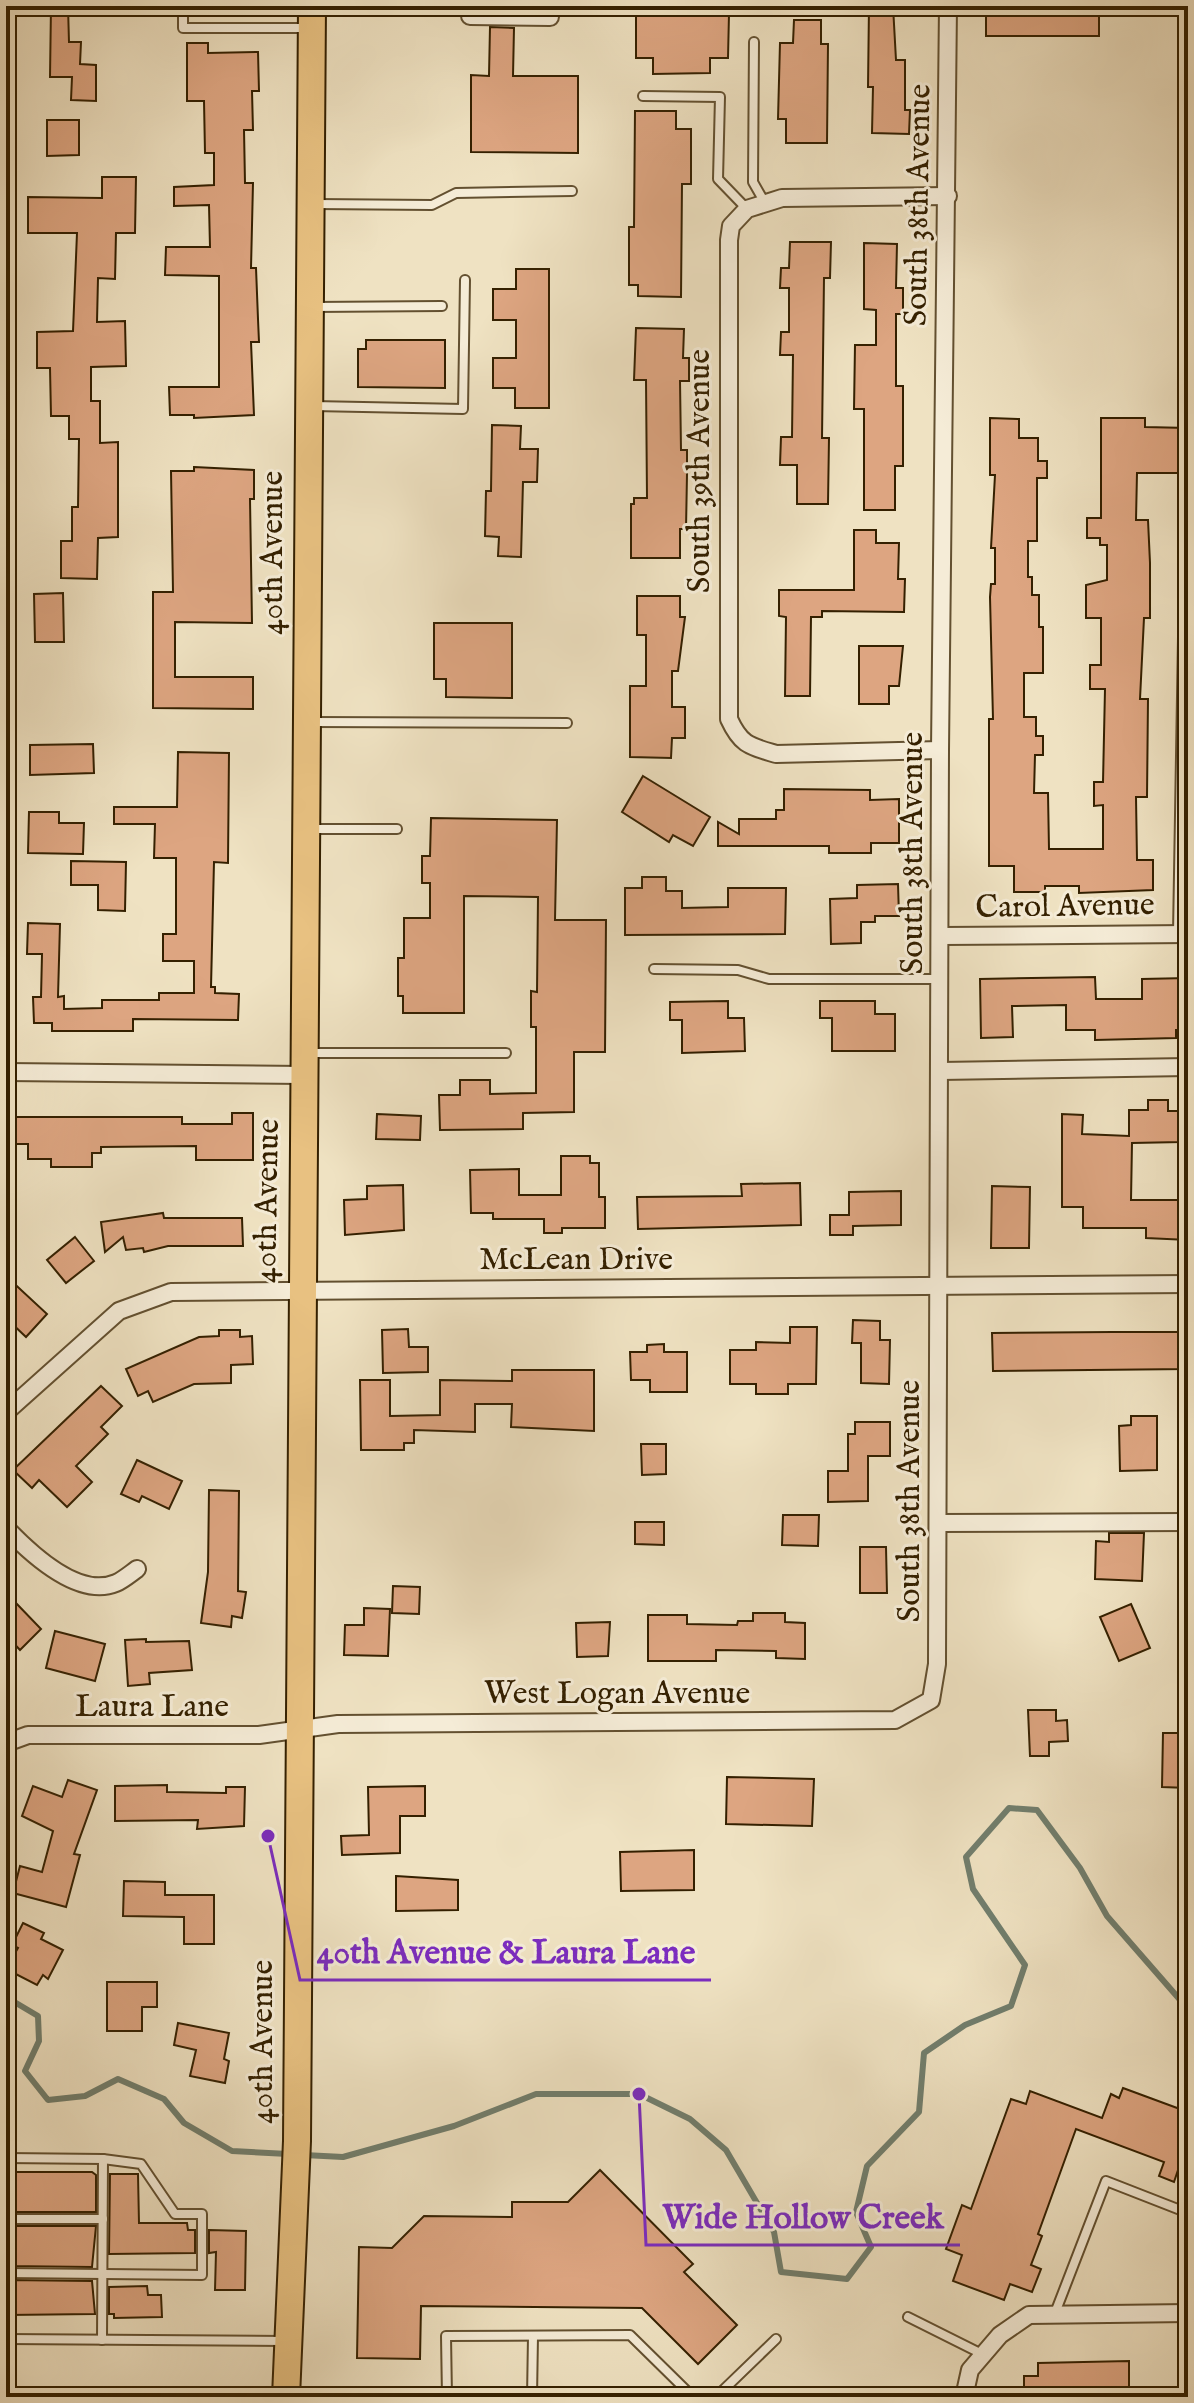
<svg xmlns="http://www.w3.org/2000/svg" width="1194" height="2403" font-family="'IM FELL English',serif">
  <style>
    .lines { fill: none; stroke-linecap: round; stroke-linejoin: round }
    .stream { stroke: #717e6d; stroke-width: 6 }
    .building { fill: #dda581; stroke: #342000; stroke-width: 2 }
    .service-casing { stroke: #635030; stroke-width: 12 }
    .minor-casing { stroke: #635030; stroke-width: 20 }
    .primary-casing { stroke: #342000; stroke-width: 30 }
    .service { stroke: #f5ecd7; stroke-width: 8 }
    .minor { stroke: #f5ecd7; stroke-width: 16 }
    .primary { stroke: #e8c181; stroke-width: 26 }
    .labels { text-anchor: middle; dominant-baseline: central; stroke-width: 6; stroke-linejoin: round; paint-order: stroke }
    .street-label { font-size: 32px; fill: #342000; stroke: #f5ecd7 }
    .leader { fill: none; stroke: #7b2cbf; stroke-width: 3 }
    .callout-dot { fill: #7b2cbf; stroke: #f5ecd7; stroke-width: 3 }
    .callout-label { font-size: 34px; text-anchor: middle; font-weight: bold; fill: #7b2cbf; stroke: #f5ecd7; stroke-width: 6; stroke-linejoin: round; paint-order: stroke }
  </style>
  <rect width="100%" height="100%" fill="#efe2c2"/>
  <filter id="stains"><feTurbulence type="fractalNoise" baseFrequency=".0025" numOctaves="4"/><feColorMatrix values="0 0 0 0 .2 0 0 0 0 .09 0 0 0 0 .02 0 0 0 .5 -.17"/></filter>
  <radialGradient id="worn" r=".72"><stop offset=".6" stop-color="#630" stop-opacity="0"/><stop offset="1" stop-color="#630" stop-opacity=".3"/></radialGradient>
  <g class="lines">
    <g class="stream">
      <path d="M6,1997L38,2016L39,2041L25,2071L48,2100L85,2096L118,2079L164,2099L184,2123L232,2151L288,2154"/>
      <path d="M304,2155L343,2157L454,2126L536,2094H639L690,2119L726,2150L774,2232L781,2272L847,2279L871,2247L856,2212L867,2166L919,2112L924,2053L965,2025L1011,2006L1025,1965L973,1889L966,1857L1009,1808L1037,1810L1080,1868L1107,1916L1188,2009"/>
    </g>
  </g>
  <g class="building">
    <path d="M51,6H68L69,42H81L80,64L96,65V101L71,100L72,77H50Z"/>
    <path d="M869,6H893L896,60H905V110H910L909,134L872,133L873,87H868Z"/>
    <rect x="986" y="6" width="113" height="30"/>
    <path d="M636,14H729L728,58H710V73L653,74V58H636Z"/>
    <path d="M794,20H821V44H828L827,143H786V119H778L780,43H793Z"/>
    <path d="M490,27L514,28L513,76H578V153L471,152V75L489,76Z"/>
    <path d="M187,43H208V53L258,52L259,91H252L253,130H244L245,183H253L251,268H256L258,319L259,342H251L254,415L194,418V415H170L169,387H219V276L165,275L166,247H210L209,205L174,206V187L214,185V153H205L204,101H187Z"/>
    <path d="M635,111H676V129H691V184H682L681,297L638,296V285H629V227H634Z"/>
    <path d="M47,120H79V155L47,156Z"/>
    <path d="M102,177H136L135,233H116L115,279L98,278L97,322L125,321L126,366L91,367V401H100V443L118,442V537L98,538L97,579L61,578V541H72V507H78L79,439H69V416H51L50,368H37V332L73,331L77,233H28V197L102,198Z"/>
    <path d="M790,242H831L830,278H824L822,438H829L828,504H797V465H780L781,437H792L793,355H780L781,332H789V288H780L781,268H789Z"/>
    <path d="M864,243L897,244L896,288H903V314H896V386H903V466H895V510H864V409H854L855,345H876V310L864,309Z"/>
    <path d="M516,269H549V408H515V388H493V358H516V320H493V289H516Z"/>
    <path d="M636,328L684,329L683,358H689V381H680L681,450H687V474L686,529H680V558H631V504H634V498H647L646,380H634Z"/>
    <path d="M366,340H445V388L358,387V349H366Z"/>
    <path d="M990,418L1019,419V438H1038V461H1047V478H1037V541H1028V577H1032V595H1039V627H1043V673H1024V717H1036V736H1043V755H1035L1034,793H1048L1049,849H1103V805L1094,806V782H1103L1105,689H1090V665H1101V618H1086V585L1107,580V545H1100V538H1087V518H1101V418H1145V427L1188,428V473H1137L1136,520H1148L1150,563V618H1144L1140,699H1148L1147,797H1136L1137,860H1153V890L1079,893V886H1045V892H1014V866H989V719H993L990,597L991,584H995V548H991L995,475H990Z"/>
    <path d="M492,425L521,426L520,449H538L537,482H523L521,557L498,556L499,537L485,536L486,491H491Z"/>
    <path d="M194,467L254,470V499H250L252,623L175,622V677H253V709L153,708V592H173L171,471H194Z"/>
    <path d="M854,530H876V543H899L898,579H905L904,612L822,611V617H811L810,696H785L786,617L779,616V590H854Z"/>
    <path d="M63,593L64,642H35L34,594Z"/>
    <path d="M637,596H680V617H685L678,671H672V707H685V738H672L671,758L630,757V686H646V635H637Z"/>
    <path d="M434,623H512V698L446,697V679H434Z"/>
    <path d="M859,646H903L899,686H889V704H859Z"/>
    <path d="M93,744L94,773L30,775V745Z"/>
    <path d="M178,752L229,753L228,863L214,862L211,987H215V993L239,994L238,1020L133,1019V1031H52V1023H34L33,997H41L42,954H27L28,923L60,924L58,997L64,996V1009L102,1008V1000H159V993H194V961H163V934H176V858H154L155,824H114V807H177Z"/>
    <path d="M643,776L710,817L693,846L673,835L669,842L622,812Z"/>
    <path d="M784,789L870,790V800L899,799V843H871V853H829V846H718V822L739,834V819H776V810H784Z"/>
    <path d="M29,812H59V823H84L83,854L28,853Z"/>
    <path d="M431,818L557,820L555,920H606L605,1052H574V1112L523,1113V1129L440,1130L439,1095H460V1080H490V1094L536,1093V1027H531V991L537,992L538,897L464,896V1013H403V996H398V958H404V918H430V883H422V856H430Z"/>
    <path d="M71,861L126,862L125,911L98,910V885H71Z"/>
    <path d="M642,877H666V891H682V908L728,907V888H786L785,934L625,935V888H642Z"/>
    <path d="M898,884L899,916H875V922H861V943L831,944L830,899L857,898V885Z"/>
    <path d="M1095,977L1096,999H1142V979L1188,978V1030H1176V1038L1095,1040V1030H1066V1005L1012,1006L1013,1037L981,1038L980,979Z"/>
    <path d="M728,1001V1018H744L745,1051L682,1053V1020H670V1002Z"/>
    <path d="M820,1001H875V1014H895V1051H832V1018H820Z"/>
    <path d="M1148,1100H1168V1111H1181V1142L1132,1143L1131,1200H1188V1240L1146,1238V1228H1083V1207H1062V1114L1083,1115L1082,1134L1129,1136V1110H1148Z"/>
    <path d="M232,1113H253V1160H196V1146L101,1147V1153H92V1167H51V1159H28V1144H6V1117H182V1124H232Z"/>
    <path d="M377,1114L421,1116L420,1140L376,1139Z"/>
    <path d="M561,1156H590V1163H599V1197H605V1228H562V1233H544V1219H493V1213H471L470,1170L519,1169V1195H561Z"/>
    <path d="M800,1183L801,1225L638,1229L637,1197L742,1196L741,1184Z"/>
    <path d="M403,1185L404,1230L345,1235L344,1200L367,1199V1186Z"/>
    <path d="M992,1186L1030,1187L1029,1248H991Z"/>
    <path d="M901,1191V1225L853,1226V1235H830V1215H849V1192Z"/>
    <path d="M163,1213L164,1218H242L243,1246H168L144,1252L143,1248L126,1250L123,1237L105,1252L101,1222Z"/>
    <path d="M75,1237L94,1261L66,1283L47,1260Z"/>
    <path d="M6,1276L47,1314L26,1337L6,1318Z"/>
    <path d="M853,1320L880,1321V1340H890L889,1384L861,1383V1343H852Z"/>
    <path d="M790,1327H817L816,1384H788V1394H756V1384H730V1350H756V1342L790,1343Z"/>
    <path d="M408,1329L409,1347H428V1372L383,1373L382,1330Z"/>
    <path d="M219,1330H240V1337L252,1336L253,1364L231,1365V1383L194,1384L153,1402L148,1391L138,1396L126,1369L199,1337L219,1336Z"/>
    <path d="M1113,1332H1188V1369L993,1371L992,1333Z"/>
    <path d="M664,1344V1352H687V1392H650V1380H631L630,1352H647V1345Z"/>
    <path d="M512,1370H594V1431L511,1427L512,1404H475V1432L414,1430V1443H404V1450H361L360,1380H390V1416L440,1415V1380L512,1381Z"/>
    <path d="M101,1386L122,1406L101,1427L108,1434L76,1466L92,1482L67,1507L39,1480L32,1488L13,1470Z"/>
    <path d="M1131,1416H1157V1470L1120,1471L1119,1426L1131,1425Z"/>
    <path d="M855,1422H890V1456H868V1501L828,1502V1471H848V1434H855Z"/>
    <path d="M641,1444H666V1474L642,1475Z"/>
    <path d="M137,1460L182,1481L169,1509L142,1496L139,1502L121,1494Z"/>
    <path d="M209,1490L239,1491L238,1591L246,1592L242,1618L232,1616L231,1627L201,1623L208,1572Z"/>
    <path d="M783,1515H819L818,1546L782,1545Z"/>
    <path d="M635,1522H664V1545L635,1544Z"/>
    <path d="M1109,1533H1144L1142,1581L1095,1579L1096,1541L1109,1542Z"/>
    <path d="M860,1547H886L887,1593H860Z"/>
    <path d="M393,1586L420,1587L419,1614L392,1613Z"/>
    <path d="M15,1602L41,1629L20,1650L6,1635V1610Z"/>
    <path d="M1131,1604L1150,1648L1119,1661L1100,1617Z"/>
    <path d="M364,1608L390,1609L388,1656L344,1655L345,1625H364Z"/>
    <path d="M753,1613H785V1622L805,1623V1659L776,1658V1651L716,1650V1661H648V1615H687V1624L737,1625L738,1621H753Z"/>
    <path d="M610,1622L608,1656L577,1657L576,1623Z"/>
    <path d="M55,1631L105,1644L95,1681L46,1668Z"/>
    <path d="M146,1639V1642L189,1641L192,1670L149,1673L150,1684L128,1686L125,1640Z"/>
    <path d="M1028,1710H1056V1721L1067,1720L1068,1741L1049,1742V1756H1030Z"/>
    <path d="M1163,1733H1188V1788L1162,1787Z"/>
    <path d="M727,1777L814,1779L812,1826L726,1824Z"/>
    <path d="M68,1780L97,1790L74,1854L80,1855L66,1907L13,1893L20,1866L42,1872L53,1831L22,1816L33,1786L62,1797Z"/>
    <path d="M167,1785V1792L226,1793V1787H245L244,1826L197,1829L198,1820L115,1821V1786Z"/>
    <path d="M425,1786V1816H400V1853L342,1855L341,1836L369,1835L368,1787Z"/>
    <path d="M694,1850V1890L621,1891L620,1852Z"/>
    <path d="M396,1876L458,1880V1910L396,1911Z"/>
    <path d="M124,1881L165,1882V1895H214V1944H184V1917L123,1916Z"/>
    <path d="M23,1923L44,1933L41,1939L63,1950L48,1979L43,1975L37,1985L6,1969L18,1948L12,1945Z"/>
    <path d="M107,1982H157V2007H142V2031H107Z"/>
    <path d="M178,2023L229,2033L224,2059L229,2061L225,2083L190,2076L196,2050L174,2045Z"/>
    <path d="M1123,2088L1188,2112V2174L1178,2170L1174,2182L1159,2176L1164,2162L1076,2129L1038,2234L1042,2236L1031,2265L1041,2269L1032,2292L1010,2284L1004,2300L953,2281L962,2255L946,2249L962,2205L971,2209L1011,2099L1026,2104L1030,2091L1102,2118L1111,2094L1119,2098Z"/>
    <path d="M600,2170L693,2264L684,2272L737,2325L698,2364L642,2308L421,2306L420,2359L357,2358L359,2247L392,2248L424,2216L512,2217V2202H568Z"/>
    <path d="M6,2172H92L96,2175V2212H6Z"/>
    <path d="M110,2174H138L139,2223H187L188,2230H195V2253L109,2254Z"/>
    <path d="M6,2226H96L92,2267L6,2266Z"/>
    <path d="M209,2230L246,2231L245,2290H215L216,2252L209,2253Z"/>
    <path d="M6,2280L92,2281L95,2314L6,2315Z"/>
    <path d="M147,2286L148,2295H161L162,2317L114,2318V2314H109V2287Z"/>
    <path d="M1129,2361V2397H1024V2376H1038V2363Z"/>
  </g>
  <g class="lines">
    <defs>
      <g id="service">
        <path d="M183,6V28H307"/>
        <path d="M754,42L753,182L765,203"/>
        <path d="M643,96L720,97L718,179L747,209"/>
        <path d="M315,204L432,205L456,193L572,191"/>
        <path d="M314,307L442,306"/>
        <path d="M313,406L463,409L465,280"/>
        <path d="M312,722L567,723"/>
        <path d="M310,829H397"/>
        <path d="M654,969L738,970L769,979H939"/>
        <path d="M308,1053H506"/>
        <path d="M6,2158L103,2159L102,2340"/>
        <path d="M6,2219H103"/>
        <path d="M6,2273L202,2275V2214H175L141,2164L103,2159"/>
        <path d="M1055,2313L1106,2181L1188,2213"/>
        <path d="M908,2317L982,2354"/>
        <path d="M6,2339L284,2341"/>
        <path d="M335,2396L373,2397"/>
        <path d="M447,2397L446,2336L630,2335L693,2397"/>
        <path d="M532,2397L533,2336"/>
        <path d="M716,2397L776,2339"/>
      </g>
      <g id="minor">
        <path d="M470,6V16L550,17"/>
        <path d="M940,750L776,754C749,746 741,745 729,719V240L731,226L747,209L782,198L948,196"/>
        <path d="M1182,934L1188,578"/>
        <path d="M942,936L1188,934"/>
        <path d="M941,1071L1188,1067"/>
        <path d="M6,1072L303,1075"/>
        <path d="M6,1412L119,1311L171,1292L1188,1284"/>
        <path d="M938,1523L1187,1522"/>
        <path d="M6,1528C29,1552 78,1599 116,1583C123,1580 130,1574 137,1569"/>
        <path d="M6,1743L28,1735H259L338,1724L895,1720L931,1700L937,1664L940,750L948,6"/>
        <path d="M964,2397L970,2370L1000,2335L1029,2315L1188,2313"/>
      </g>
      <path id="primary" d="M286,2397L297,2141L312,6"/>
    </defs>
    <use href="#service" class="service-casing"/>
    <use href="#minor" class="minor-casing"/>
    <use href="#primary" class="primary-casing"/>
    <use href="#service" class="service"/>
    <use href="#minor" class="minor"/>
    <use href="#primary" class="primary"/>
  </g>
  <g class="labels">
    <g class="street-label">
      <text transform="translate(919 205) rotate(-89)">South 38th Avenue</text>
      <text transform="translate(700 471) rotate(-90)">South 39th Avenue</text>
      <text transform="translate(273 553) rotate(-90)">40th Avenue</text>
      <text transform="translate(913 853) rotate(-90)">South 38th Avenue</text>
      <text transform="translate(1065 907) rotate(-1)">Carol Avenue</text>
      <text transform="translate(268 1201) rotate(-89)">40th Avenue</text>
      <text x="576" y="1260">McLean Drive</text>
      <text transform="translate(910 1501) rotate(-90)">South 38th Avenue</text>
      <text x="617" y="1694">West Logan Avenue</text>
      <text x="152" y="1707">Laura Lane</text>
      <text transform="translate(263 2042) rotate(-90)">40th Avenue</text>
    </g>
  </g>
  <path class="leader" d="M268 1836L300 1980H711M639 2094L646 2245H960"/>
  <g class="callout-dot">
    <circle cx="268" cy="1836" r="8"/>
    <circle cx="639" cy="2094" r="8"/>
  </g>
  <g class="callout-label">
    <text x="506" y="1963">40th Avenue &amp; Laura Lane</text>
    <text x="803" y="2228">Wide Hollow Creek</text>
  </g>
  <rect width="1194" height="2403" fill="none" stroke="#efe2c2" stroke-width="32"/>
  <rect x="8" y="8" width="1178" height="2387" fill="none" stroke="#342000" stroke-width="4"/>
  <rect x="16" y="16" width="1162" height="2371" fill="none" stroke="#342000" stroke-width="2"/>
  <rect width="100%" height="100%" filter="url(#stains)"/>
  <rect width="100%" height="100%" fill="url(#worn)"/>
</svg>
